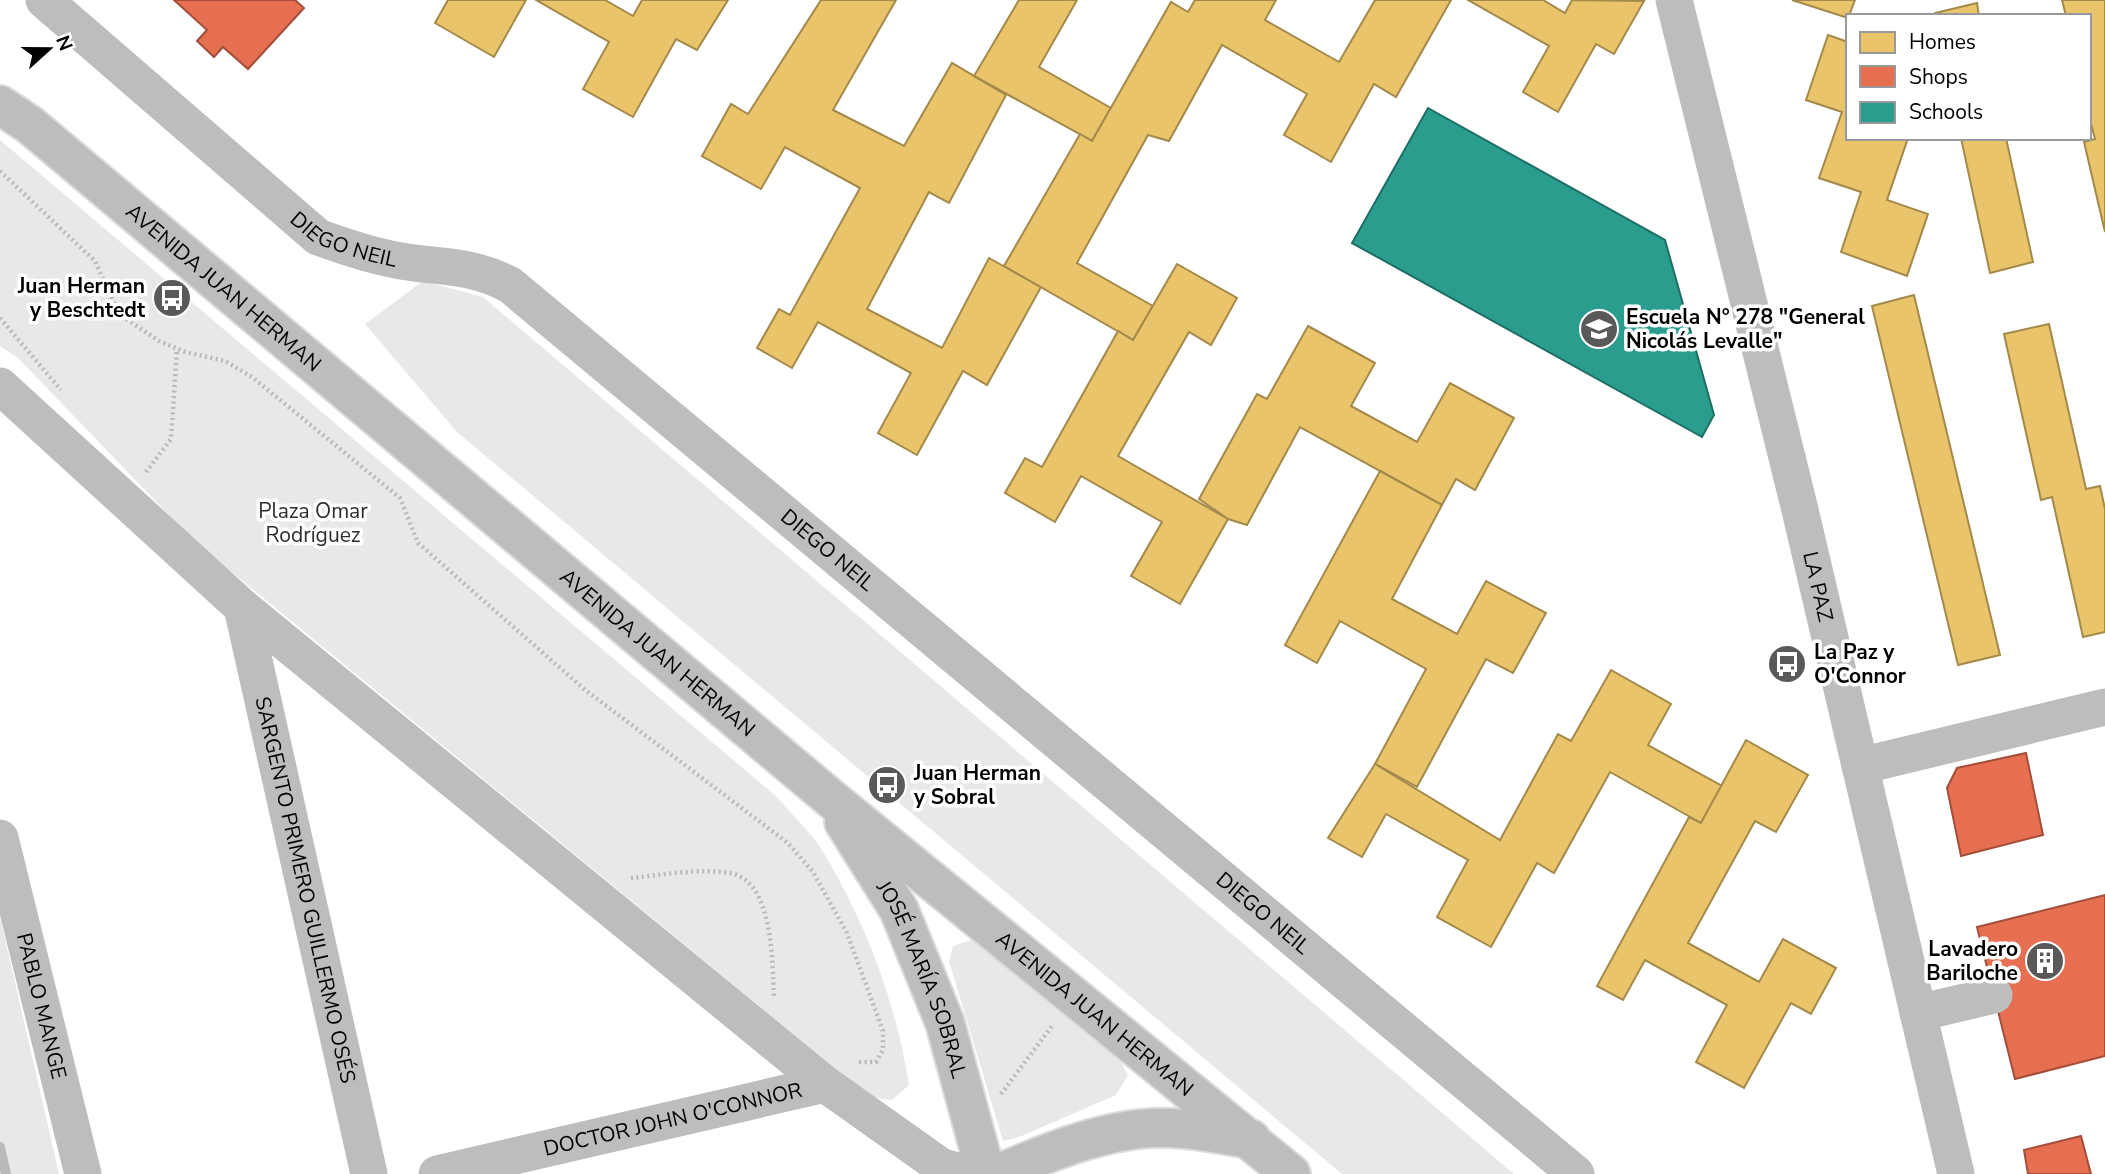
<svg xmlns="http://www.w3.org/2000/svg" width="2105" height="1174" font-family="'Nunito Sans',sans-serif">
  <style>
    .green { fill: #e8e8e8 }
    .homes { fill: #e9c46a; stroke: #a3894a; stroke-width: 2 }
    .shops { fill: #e76f51; stroke: #a24e39; stroke-width: 2 }
    .schools { fill: #2a9d8f; stroke: #1d6e64; stroke-width: 2 }
    .lines { fill: none; stroke-linecap: round; stroke-linejoin: round }
    .stream { stroke: #bababa; stroke-width: 10 }
    .major-casing { stroke: #dbdbdb; stroke-width: 42 }
    .path { stroke: #b8b8b8; stroke-width: 4.5; stroke-dasharray: 2 3.5; stroke-linecap: butt }
    .minor { stroke: #bdbdbd; stroke-width: 37 }
    .major { stroke: #bdbdbd; stroke-width: 38 }
    .labels { text-anchor: middle; dominant-baseline: central; stroke-width: 7; stroke-linejoin: round; paint-order: stroke }
    .street-label { font-size: 21px; fill: #000; stroke: #fff }
    .poi-label { font-size: 21px; font-weight: bold; fill: #000; stroke: #fff; text-anchor: start }
    .park-label { font-size: 21px; fill: #2d2d2d; stroke: #fff }
  </style>
  <rect width="100%" height="100%" fill="#fff"/>
  <g class="green">
    <path d="M0,140L777,797C792,815 813,834 825,855C867,926 896,1003 909,1085L892,1100L870,1097L194,541L19,359L0,346Z"/>
    <path d="M423,281L483,297L1514,1174H1342L457,432L365,324Z"/>
    <path d="M0,917L59,1174H0Z"/>
    <path d="M972,940L988,947L1121,1062L1128,1075L1116,1095L1017,1138L1003,1141L949,961L953,946Z"/>
  </g>
  <g class="homes">
    <path d="M448,0H526L494,57L435,23Z"/>
    <path d="M536,0H605L633,16L642,0H728L697,50L676,39L633,117L583,89L609,42Z"/>
    <path d="M821,0H896L833,110L904,146L952,63L1006,95L949,203L929,192L867,309L942,348L989,258L1041,287L987,385L963,371L917,455L878,433L911,373L818,322L792,368L757,348L779,309L790,315L860,188L785,147L761,189L702,156L731,104L748,114Z"/>
    <path d="M1019,0H1077L1039,67L1111,108L1092,141L974,76Z"/>
    <path d="M1195,0H1276L1265,20L1339,62L1375,0H1451L1396,97L1374,84L1331,162L1284,135L1307,94L1222,45L1169,141L1148,135L1077,263L1153,306L1133,340L1004,266L1080,134L1092,141L1171,2L1188,12Z"/>
    <path d="M1468,0H1543L1565,13L1572,0L1644,1L1614,54L1596,44L1558,112L1523,92L1549,46Z"/>
    <path d="M1792,0H1855L1848,18Z"/>
    <path d="M2062,0H2105V232L2084,142L2095,139L2089,116V16H2066Z"/>
    <path d="M1977,3L1979,16H1935V13Z"/>
    <path d="M1828,35L1848,42V138H1908L1887,200L1928,214L1907,276L1841,252L1861,192L1819,178L1842,112L1806,100Z"/>
    <path d="M1961,138H2006L2033,262L1990,273Z"/>
    <path d="M1177,264L1237,298L1211,345L1189,332L1118,456L1228,519L1180,604L1131,576L1162,522L1081,476L1055,522L1005,493L1025,458L1042,467L1118,331L1133,340Z"/>
    <path d="M1914,295L2000,655L1958,665L1872,306Z"/>
    <path d="M2049,324L2086,489L2100,486L2105,509V632L2083,637L2052,497L2041,500L2004,334Z"/>
    <path d="M1308,326L1375,363L1351,406L1417,442L1450,383L1514,418L1475,490L1456,479L1442,505L1300,427L1247,525L1228,519L1199,499L1257,394L1267,399Z"/>
    <path d="M1380,471L1442,505L1392,599L1457,634L1486,581L1546,613L1513,673L1486,659L1417,787L1375,764L1426,669L1340,621L1317,663L1285,645Z"/>
    <path d="M1611,670L1671,704L1648,745L1722,786L1701,823L1610,772L1554,873L1537,863L1491,947L1437,917L1468,860L1386,814L1362,857L1328,838L1375,764L1500,840L1558,734L1571,741Z"/>
    <path d="M1746,740L1808,775L1776,832L1755,821L1688,943L1759,982L1783,939L1836,968L1811,1014L1791,1003L1744,1088L1696,1062L1727,1005L1645,960L1623,1000L1597,986L1689,817L1701,823Z"/>
  </g>
  <g class="shops">
    <path d="M174,0H295L304,8L248,69L223,47L214,57L197,41L207,30Z"/>
    <path d="M2026,753L2043,835L1961,856L1947,788L1957,768Z"/>
    <path d="M2105,895V1056L2015,1079L1977,927Z"/>
    <path d="M2081,1136L2091,1174H2028L2024,1150Z"/>
  </g>
  <path class="schools" d="M1428,108L1665,240L1714,415L1702,437L1352,243Z"/>
  <g class="lines">
    <path class="stream" d="M0,1147L6,1174"/>
    <defs>
      <g id="major">
        <path id="s6" d="M0,105L30,125L829,797L1291,1174"/>
        <path id="s7" d="M844,822L899,910L945,1023L986,1174"/>
        <path d="M998,1174C1048,1152 1114,1125 1170,1128C1197,1129 1224,1135 1251,1139"/>
      </g>
    </defs>
    <use href="#major" class="major-casing"/>
    <g class="path">
      <path d="M0,171L95,261L119,314L159,341L185,352L225,361L252,377L400,498L418,543L584,689L788,843L813,872L847,933L883,1031V1050L876,1062H858"/>
      <path d="M0,318L61,390"/>
      <path d="M146,472L171,439L177,349"/>
      <path d="M631,878C662,875 698,868 729,873C774,879 772,963 774,997"/>
      <path d="M1001,1094L1052,1026"/>
    </g>
    <g class="minor">
      <path id="s1" d="M44,0L318,237C345,247 372,256 401,261C443,268 470,264 510,285L1576,1174"/>
      <path id="s2" d="M1674,0L1800,510L1956,1174"/>
      <path d="M0,386L242,607L825,1084L942,1167L969,1174"/>
      <path id="s3" d="M242,607L369,1174"/>
      <path d="M1860,766L2105,707"/>
      <path id="s4" d="M0,838L83,1174"/>
      <path d="M1918,1013L1994,995"/>
      <path id="s5" d="M437,1174L825,1084"/>
    </g>
    <use href="#major" class="major"/>
  </g>
  <defs>
    <symbol id="bus-disc" viewBox="-11 -11 22 22"><circle r="9.5" fill="#595959" stroke="#fff"/><path d="M-5-6H5V4H4V6H2V4H-2V6H-4V4H-5ZM-3.5-4V0h7V-4ZM-3.5 1.2v1.5H-2V1.2ZM2 1.2v1.5H3.5V1.2Z" fill="#fff"/></symbol>
    <symbol id="school-disc" viewBox="-11 -11 22 22"><circle r="9.5" fill="#595959" stroke="#fff"/><path d="M0-5L7-2L0 1L-7-2ZM-4 1L0 2.5L4 1V4Q0 6-4 4Z" fill="#fff"/></symbol>
    <symbol id="building-disc" viewBox="-11 -11 22 22"><circle r="9.5" fill="#595959" stroke="#fff"/><path d="M-4-6H4V6H1V3H-1V6H-4ZM-2.5-4.3h1.7v1.8h-1.7ZM.8-4.3h1.7v1.8H.8ZM-2.5-1h1.7V.8h-1.7ZM.8-1h1.7V.8H.8Z" fill="#fff"/></symbol>
  </defs>
  <g fill-rule="evenodd">
    <use href="#bus-disc" x="150" y="276" width="44" height="44"/>
    <use href="#school-disc" x="1577" y="307" width="44" height="44"/>
    <use href="#bus-disc" x="1765" y="642" width="44" height="44"/>
    <use href="#bus-disc" x="865" y="763" width="44" height="44"/>
    <use href="#building-disc" x="2023" y="939" width="44" height="44"/>
  </g>
  <g class="labels">
    <g class="street-label">
      <text stroke="none"><textPath href="#s1" startOffset="387">DIEGO NEIL</textPath></text>
      <text stroke="none"><textPath href="#s6" startOffset="289">AVENIDA JUAN HERMAN</textPath></text>
      <text stroke="none"><textPath href="#s1" startOffset="975">DIEGO NEIL</textPath></text>
      <text stroke="none"><textPath href="#s2" startOffset="604">LA PAZ</textPath></text>
      <text stroke="none"><textPath href="#s6" startOffset="856">AVENIDA JUAN HERMAN</textPath></text>
      <text stroke="none"><textPath href="#s3" startOffset="290">SARGENTO PRIMERO GUILLERMO OSÉS</textPath></text>
      <text stroke="none"><textPath href="#s1" startOffset="1542">DIEGO NEIL</textPath></text>
      <text stroke="none"><textPath href="#s7" startOffset="177">JOSÉ MARÍA SOBRAL</textPath></text>
      <text stroke="none"><textPath href="#s4" startOffset="173">PABLO MANGE</textPath></text>
      <text stroke="none"><textPath href="#s6" startOffset="1423">AVENIDA JUAN HERMAN</textPath></text>
      <text stroke="none"><textPath href="#s5" startOffset="242">DOCTOR JOHN O'CONNOR</textPath></text>
    </g>
    <g class="poi-label">
      <text x="145" y="286" text-anchor="end">Juan Herman<tspan x="145" dy="24">y Beschtedt</tspan></text>
      <text x="1626" y="317">Escuela N° 278 "General<tspan x="1626" dy="24">Nicolás Levalle"</tspan></text>
      <text x="1814" y="652">La Paz y<tspan x="1814" dy="24">O'Connor</tspan></text>
      <text x="914" y="773">Juan Herman<tspan x="914" dy="24">y Sobral</tspan></text>
      <text x="2018" y="949" text-anchor="end">Lavadero<tspan x="2018" dy="24">Bariloche</tspan></text>
    </g>
    <g class="park-label">
      <text x="313" y="511">Plaza Omar<tspan x="313" dy="24">Rodríguez</tspan></text>
    </g>
  </g>
  <rect x="1846" y="14" width="245" height="126" fill="#ffffff" stroke="#999999" stroke-width="2"/>
  <rect x="1860" y="32" width="35" height="21" fill="#e9c46a" stroke="#999999" stroke-width="2"/>
  <text x="1909" y="49" font-size="21" fill="#000000">Homes</text>
  <rect x="1860" y="66" width="35" height="21" fill="#e76f51" stroke="#999999" stroke-width="2"/>
  <text x="1909" y="84" font-size="21" fill="#000000">Shops</text>
  <rect x="1860" y="102" width="35" height="21" fill="#2a9d8f" stroke="#999999" stroke-width="2"/>
  <text x="1909" y="119" font-size="21" fill="#000000">Schools</text>
  <g transform="translate(49 49) rotate(69)" stroke="#ffffff" stroke-width="5" paint-order="stroke">
  <path d="M0-5L12 26L0 18L-12 26Z" fill="#000000"/>
  <text y="-10" font-size="19" font-weight="bold" text-anchor="middle" fill="#000000">N</text>
  </g>
</svg>
